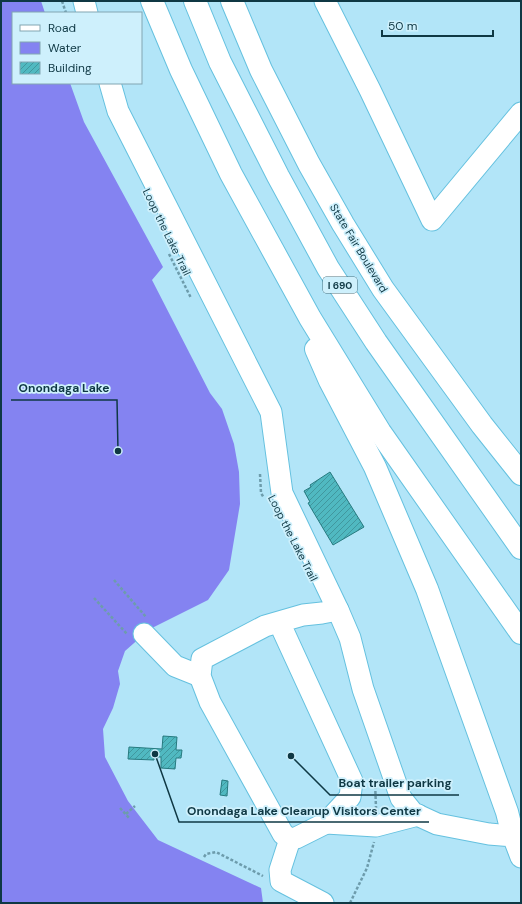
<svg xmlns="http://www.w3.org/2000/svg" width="522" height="904" font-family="'DM Sans',sans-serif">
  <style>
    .water { fill: #8483f1 }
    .building { fill: url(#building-hatch); stroke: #267a7f }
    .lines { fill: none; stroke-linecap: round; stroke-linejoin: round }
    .minor-casing { stroke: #65c1df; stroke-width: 23 }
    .major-casing { stroke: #65c1df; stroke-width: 24 }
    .highway-casing { stroke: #65c1df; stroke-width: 24 }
    .path { stroke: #6d9cac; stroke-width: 2.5; stroke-dasharray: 3 2; stroke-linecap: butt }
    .minor { stroke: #fff; stroke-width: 21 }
    .major { stroke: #fff; stroke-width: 22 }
    .highway { stroke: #fff; stroke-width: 22 }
    .labels { text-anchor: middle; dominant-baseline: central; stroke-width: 3.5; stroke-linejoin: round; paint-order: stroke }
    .shield { fill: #cef0fc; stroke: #486f7b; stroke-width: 1 }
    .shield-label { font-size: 10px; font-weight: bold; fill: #0f3844 }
    .street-label { font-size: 11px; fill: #0f3844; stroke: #cef0fc }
    .leader { fill: none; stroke: #0f3844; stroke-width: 1.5 }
    .callout-dot { fill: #0f3844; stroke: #cef0fc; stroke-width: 1.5 }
    .callout-label { font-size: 12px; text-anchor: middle; font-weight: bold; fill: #0f3844; stroke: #cef0fc; stroke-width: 3.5; stroke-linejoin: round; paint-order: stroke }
  </style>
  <defs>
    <pattern id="building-hatch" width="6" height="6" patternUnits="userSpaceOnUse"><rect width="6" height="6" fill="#50b9c1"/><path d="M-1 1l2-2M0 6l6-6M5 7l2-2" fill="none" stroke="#41979e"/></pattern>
  </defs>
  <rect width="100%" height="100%" fill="#b2e5f8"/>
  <path class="water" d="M1,1H41L45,13H13V83H70L84,122L163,267L152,280L210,393L222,409L234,444L239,472L240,504L229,570L208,600L150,629L125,651L118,671L120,684L113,708L103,729L105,757L128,801L158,840L261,888L263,903H1Z"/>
  <g class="building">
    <path d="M330,472L364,527L333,545L308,503L310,502L304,491L311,487L310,485Z"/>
    <path d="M163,736L177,737L176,750H182L181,758H176L175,769L161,768V757H154V760L128,759L129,747L162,749Z"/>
    <path d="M222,780L228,781L227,796L220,795Z"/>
  </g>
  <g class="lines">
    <defs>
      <g id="minor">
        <path d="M84,1L87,13"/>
        <path d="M325,1L370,90L432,220L521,113"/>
        <path d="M110,83L118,111L271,412L282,493L338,610L350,638L363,689L401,798L413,813L437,824L489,834L513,836L521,857"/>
        <path d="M279,622L352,781L350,797L326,823L296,838L290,839L283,834L210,702L200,676L202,659L265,626L303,615L322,613L338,610"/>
        <path d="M144,634L175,666L200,676"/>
        <path d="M326,823L376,826L418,815"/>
        <path d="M290,839L280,870L281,881L323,903"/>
      </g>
      <path id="major" d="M232,1L261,70L309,164L343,224L383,289L482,425L521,474"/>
      <g id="highway">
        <path d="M152,1L181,70L231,174L310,318L380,432L521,633"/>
        <path d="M195,1L220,62L278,176L328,268L376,342L521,548"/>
        <path d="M316,349L330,381L375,467L427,589L507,812L513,836"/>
      </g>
    </defs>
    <use href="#minor" class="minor-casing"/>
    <use href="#major" class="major-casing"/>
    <use href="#highway" class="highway-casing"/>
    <g class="path">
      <path d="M62,1L66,13"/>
      <path d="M169,254L191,298"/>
      <path d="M260,474L261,493L264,498"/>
      <path d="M114,580L146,617"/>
      <path d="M94,598L127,634"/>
      <path d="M375,781L376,808"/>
      <path d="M120,808L130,819"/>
      <path d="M126,814L135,806"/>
      <path d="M204,857L206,854L216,852L263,876"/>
      <path d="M350,903L367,868L374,842"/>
    </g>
    <use href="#minor" class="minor"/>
    <use href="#major" class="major"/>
    <use href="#highway" class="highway"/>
  </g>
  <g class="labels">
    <rect class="shield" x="323" y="277" width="34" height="16" rx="3"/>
    <g class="shield-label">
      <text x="340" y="285">I 690</text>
    </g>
    <g class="street-label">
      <text transform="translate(167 232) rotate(64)">Loop the Lake Trail</text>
      <text transform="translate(359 248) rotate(59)">State Fair Boulevard</text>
      <text transform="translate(293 538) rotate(63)">Loop the Lake Trail</text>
    </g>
  </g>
  <path class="leader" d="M118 451L117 400H11M291 756L330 795H459M155 754L179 822H429"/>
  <g class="callout-dot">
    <circle cx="118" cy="451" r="4"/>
    <circle cx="291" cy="756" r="4"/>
    <circle cx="155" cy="754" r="4"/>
  </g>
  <g class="callout-label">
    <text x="64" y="392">Onondaga Lake</text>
    <text x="395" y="787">Boat trailer parking</text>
    <text x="304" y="815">Onondaga Lake Cleanup Visitors Center</text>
  </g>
  <rect width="522" height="904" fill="none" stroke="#0f3844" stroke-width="4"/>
  <rect x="12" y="12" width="130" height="72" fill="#cef0fc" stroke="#82a6b2"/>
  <rect x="20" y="25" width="20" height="6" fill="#ffffff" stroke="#82a6b2"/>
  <text x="48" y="32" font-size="12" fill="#0f3844">Road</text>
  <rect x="20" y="42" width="20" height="12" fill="#8483f1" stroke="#82a6b2"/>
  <text x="48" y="52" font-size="12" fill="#0f3844">Water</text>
  <rect x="20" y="62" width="20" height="12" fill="url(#building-hatch)" stroke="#82a6b2"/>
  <text x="48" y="72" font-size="12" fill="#0f3844">Building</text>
  <path d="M382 30v6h111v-6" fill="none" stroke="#0f3844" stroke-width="2"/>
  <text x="388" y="30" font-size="12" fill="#0f3844" stroke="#cef0fc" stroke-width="3" paint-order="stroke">50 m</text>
</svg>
